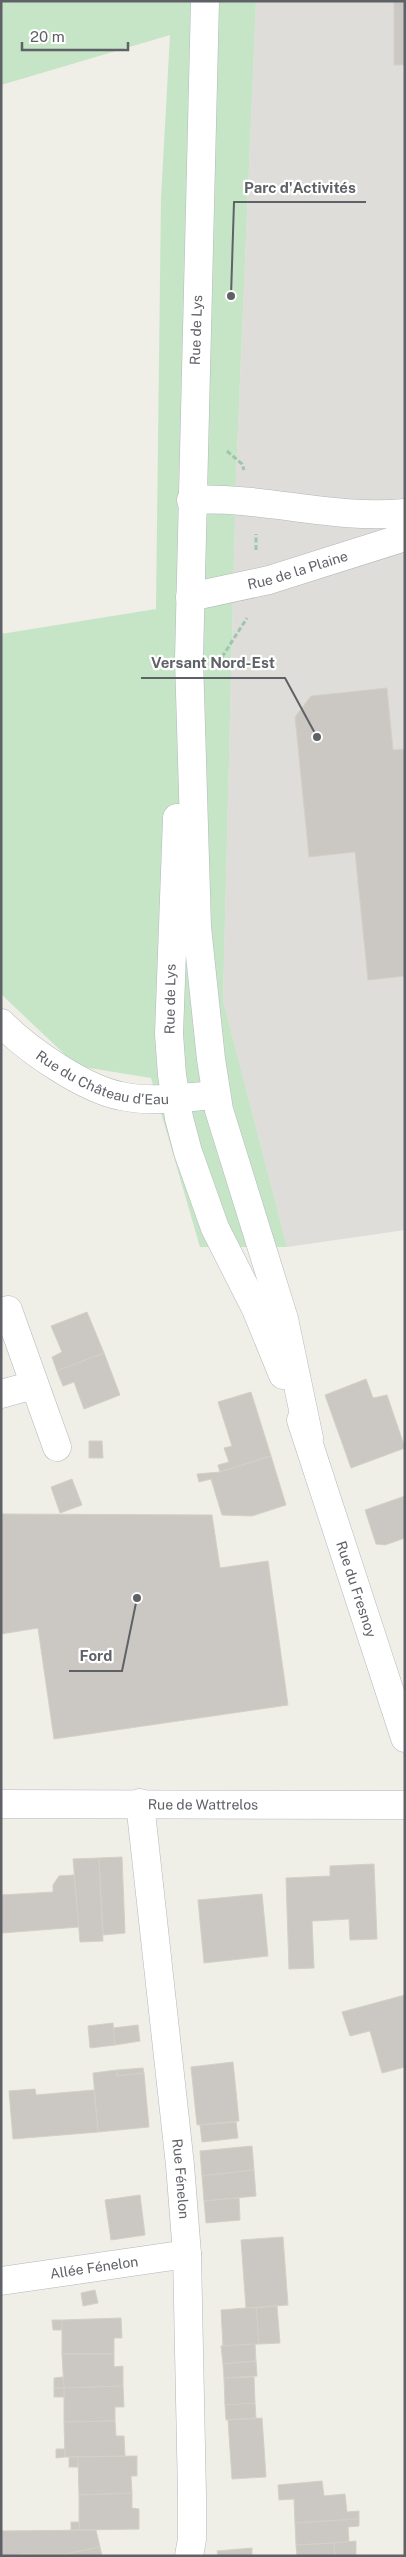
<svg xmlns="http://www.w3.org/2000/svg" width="406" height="2557" font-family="'Public Sans',sans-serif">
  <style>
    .industrial { fill: #deddd9 }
    .green { fill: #c5e5c6 }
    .building { fill: #cbc8c4; stroke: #d4d0c5 }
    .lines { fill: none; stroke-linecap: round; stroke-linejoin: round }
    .street-casing { stroke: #b4b6ba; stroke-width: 29 }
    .secondary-casing { stroke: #b5b8bd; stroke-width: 29 }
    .path { stroke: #9ec6ac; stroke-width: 3; stroke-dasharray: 5 2.5; stroke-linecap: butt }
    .street { stroke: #fff; stroke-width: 28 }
    .secondary { stroke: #fff; stroke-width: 28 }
    .labels { text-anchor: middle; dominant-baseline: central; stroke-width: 4.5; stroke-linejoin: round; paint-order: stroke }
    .street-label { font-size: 14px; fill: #5e6166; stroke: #fff }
    .leader { fill: none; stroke: #5e6166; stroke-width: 2 }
    .callout-dot { fill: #5e6166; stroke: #fff; stroke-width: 2 }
    .callout-label { font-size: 15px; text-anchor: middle; font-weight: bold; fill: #5e6166; stroke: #fff; stroke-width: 4.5; stroke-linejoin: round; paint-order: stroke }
  </style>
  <rect width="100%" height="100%" fill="#efeee7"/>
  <path class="industrial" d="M256,1H405V1230L287,1247L223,1000L236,475Z"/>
  <path class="green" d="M1,1H256L236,475L223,1000L287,1247H200L151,1078L77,1066L1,994V634L156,609L161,198L170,35L1,85Z"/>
  <g class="building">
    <rect x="394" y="1" width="11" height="64"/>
    <path d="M387,688L393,750L405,749V976L368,980L355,852L309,857L295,717L311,696Z"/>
    <path d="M87,1312L104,1353L57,1371L52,1357L62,1352L51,1326Z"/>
    <path d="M104,1353L120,1395L84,1409L74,1382L63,1386L57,1371Z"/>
    <path d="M366,1379L373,1398L387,1395L405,1448L351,1468L325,1395Z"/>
    <path d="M251,1392L271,1456L220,1472L218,1465L229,1462L224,1448L232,1446L218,1402Z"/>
    <path d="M89,1441H102L103,1458H89Z"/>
    <path d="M271,1456L286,1505L252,1516L222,1515L211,1479L199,1482L197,1474L220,1472Z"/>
    <path d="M72,1479L82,1505L60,1513L51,1487Z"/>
    <path d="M405,1496V1538L385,1545L376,1544L365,1510Z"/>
    <path d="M1,1514L212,1515L220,1568L268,1561L288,1705L54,1739L38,1628L1,1634Z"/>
    <path d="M122,1857L125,1933L103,1935L99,1858Z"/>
    <path d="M99,1858L103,1941L80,1942L73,1859Z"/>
    <path d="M374,1864L377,1939L350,1940L349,1919L312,1921L314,1968L289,1969L286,1878L330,1876V1866Z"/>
    <path d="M74,1875L79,1927L2,1933L1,1895L53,1892V1885L59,1876Z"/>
    <path d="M262,1894L268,1956L204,1963L198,1900Z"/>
    <path d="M405,1995V2067L382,2073L370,2031L350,2036L342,2012Z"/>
    <path d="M113,2023L115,2045L90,2048L88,2026Z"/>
    <path d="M138,2025L140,2041L115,2045L113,2028Z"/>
    <path d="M233,2062L239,2121L197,2125L191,2067Z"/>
    <path d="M143,2068L144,2073L117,2076V2070Z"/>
    <path d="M117,2070V2076L144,2073L149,2127L98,2132L93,2073Z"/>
    <path d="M35,2089L36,2095L94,2090L98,2132L13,2139L9,2091Z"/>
    <path d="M236,2122L238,2138L202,2142L200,2125Z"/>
    <path d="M252,2146L254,2170L202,2176L200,2151Z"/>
    <path d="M254,2170L256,2196L204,2201L202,2176Z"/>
    <path d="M140,2195L145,2235L111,2240L105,2200Z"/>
    <path d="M239,2198L240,2220L206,2223L204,2201Z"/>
    <path d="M283,2237L288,2305L246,2308L241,2240Z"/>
    <path d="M95,2290L98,2303L83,2306L81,2293Z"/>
    <path d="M277,2306L280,2343L259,2344L256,2308Z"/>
    <path d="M246,2308H256L259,2344L223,2346L221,2310Z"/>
    <path d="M121,2318L122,2338H114V2354H62V2320Z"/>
    <path d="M52,2320H62V2330H53Z"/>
    <path d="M255,2344L256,2361L223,2364L221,2346Z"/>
    <path d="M62,2354H114V2367L123,2366V2386L64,2388Z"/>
    <path d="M256,2361L257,2376L224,2378L223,2364Z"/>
    <path d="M63,2377L64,2388H54V2378Z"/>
    <path d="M254,2377L255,2403L225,2405L224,2378Z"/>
    <path d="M123,2386L124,2407H115V2421L64,2422V2388Z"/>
    <rect x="54" y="2388" width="10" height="9"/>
    <path d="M255,2403L256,2418L226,2420L225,2405Z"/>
    <path d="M262,2418L266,2477L232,2479L228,2420Z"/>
    <path d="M115,2421L116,2436H124L125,2456L65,2457L64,2422Z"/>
    <path d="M56,2449H65V2457L56,2458Z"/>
    <path d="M137,2456V2476H131L132,2493L79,2495L78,2457Z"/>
    <rect x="69" y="2457" width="9" height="10"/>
    <path d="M322,2481L324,2496L345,2494L347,2512L359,2511V2519L295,2523L294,2499L279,2500L278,2485Z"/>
    <path d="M132,2493V2508L139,2509V2529L79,2530V2495Z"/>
    <path d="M359,2519V2526L348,2527L349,2542L296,2545L295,2523Z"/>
    <rect x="71" y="2522" width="8" height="8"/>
    <path d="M96,2530L100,2547L66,2554L1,2555V2531Z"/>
    <path d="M356,2541V2556H335L334,2543Z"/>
    <path d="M334,2543L335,2556H297L296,2545Z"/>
    <path d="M100,2547L102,2556L20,2554H66Z"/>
    <path d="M252,2548V2556H218L217,2551Z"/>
  </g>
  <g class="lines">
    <defs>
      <g id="street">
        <path d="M191,500C265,496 330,520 405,513"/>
        <path id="s1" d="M190,597L269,580L405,537"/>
        <path id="s2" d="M1,1023C28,1050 84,1089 121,1096C151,1103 186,1097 216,1095"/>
        <path d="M8,1310L57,1447"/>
        <path d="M1,1394L34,1385"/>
        <path id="s3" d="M140,1803L180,2165L187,2254L192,2495V2539L189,2556"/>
        <path id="s4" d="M1,2281L187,2254"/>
      </g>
      <g id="secondary">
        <path d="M205,1L189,659L197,927L211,1059L219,1110L284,1319L309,1438"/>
        <path d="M177,818L169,1034L172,1075L179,1118L188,1152L215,1228L256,1309L283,1375"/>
        <path id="s5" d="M301,1420L405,1738"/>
        <path id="s6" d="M1,1804L405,1805"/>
      </g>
    </defs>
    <use href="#street" class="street-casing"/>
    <use href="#secondary" class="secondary-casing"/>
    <g class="path">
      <path d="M227,451L242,464L244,470"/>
      <path d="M256,550V534"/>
      <path d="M222,657L247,618"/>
    </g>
    <use href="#street" class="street"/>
    <use href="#secondary" class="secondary"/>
  </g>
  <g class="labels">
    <g class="street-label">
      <text transform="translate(196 330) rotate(-88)">Rue de Lys</text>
      <text stroke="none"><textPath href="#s1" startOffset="111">Rue de la Plaine</textPath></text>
      <text transform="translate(170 999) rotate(-89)">Rue de Lys</text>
      <text stroke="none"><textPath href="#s2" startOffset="119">Rue du Château d'Eau</textPath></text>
      <text stroke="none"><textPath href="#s5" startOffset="178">Rue du Fresnoy</textPath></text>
      <text stroke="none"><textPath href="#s6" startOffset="202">Rue de Wattrelos</textPath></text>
      <text stroke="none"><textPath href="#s3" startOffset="378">Rue Fénelon</textPath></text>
      <text stroke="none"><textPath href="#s4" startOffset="94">Allée Fénelon</textPath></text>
    </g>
  </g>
  <path class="leader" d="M231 296L234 202H366M317 737L285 678H141M137 1598L122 1671H69"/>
  <g class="callout-dot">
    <circle cx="231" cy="296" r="5"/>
    <circle cx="317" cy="737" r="5"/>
    <circle cx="137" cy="1598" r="5"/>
  </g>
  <g class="callout-label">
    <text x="300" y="193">Parc d'Activités</text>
    <text x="213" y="668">Versant Nord-Est</text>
    <text x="96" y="1661">Ford</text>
  </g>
  <rect width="406" height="2557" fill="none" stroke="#5e6166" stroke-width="5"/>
  <path d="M22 42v8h106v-8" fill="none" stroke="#5e6166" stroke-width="2.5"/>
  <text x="30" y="42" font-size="15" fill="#5e6166" stroke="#ffffff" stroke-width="4" paint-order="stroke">20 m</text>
</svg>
